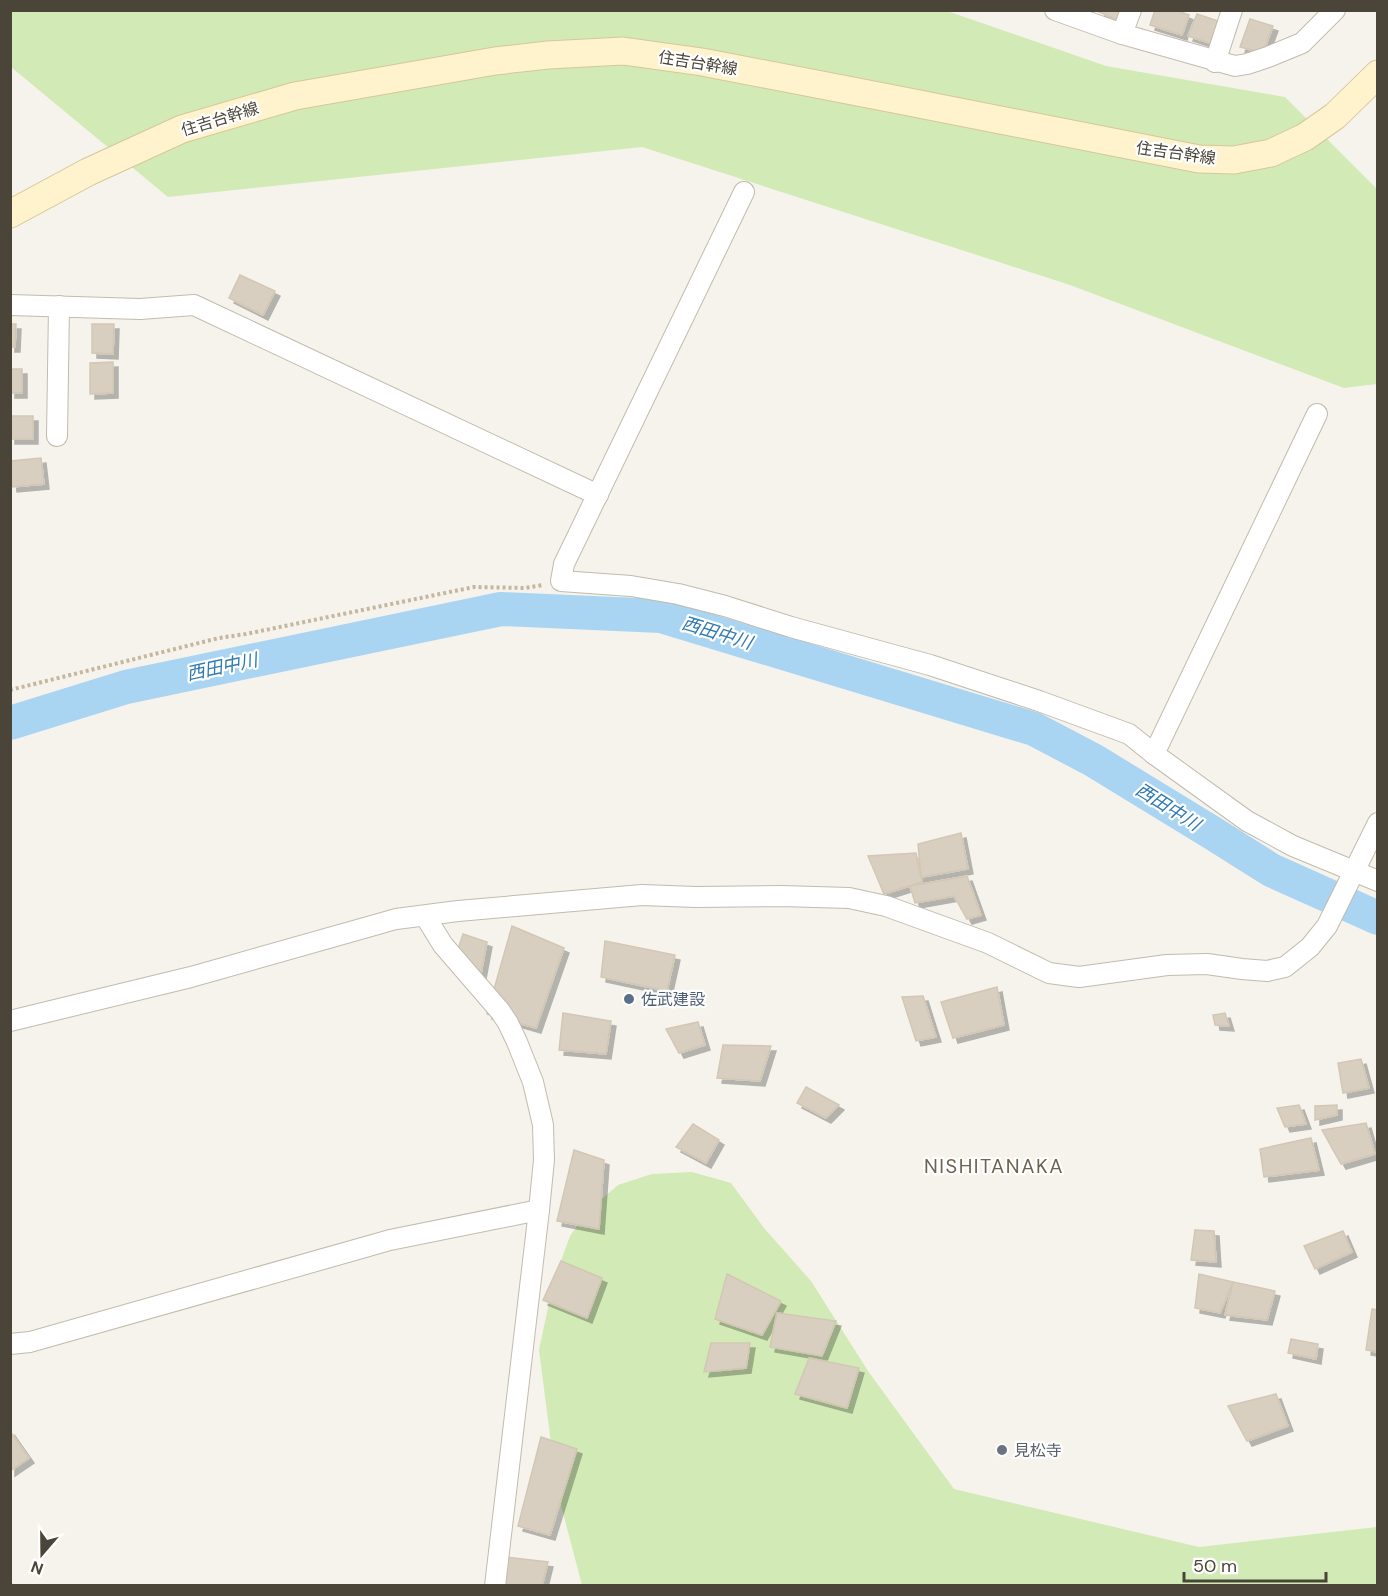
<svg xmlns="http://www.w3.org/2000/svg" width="1388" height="1596" font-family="'DM Sans','Noto Sans JP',sans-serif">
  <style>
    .green { fill: #d2eab5 }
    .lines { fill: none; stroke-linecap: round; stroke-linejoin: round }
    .stream { stroke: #a9d4f2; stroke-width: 6 }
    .river { stroke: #a9d4f2; stroke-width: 34 }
    .building { fill: #d8cfc1; stroke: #d3c7b4; stroke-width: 1.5; filter: url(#shadow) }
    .street-casing { stroke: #c2bbae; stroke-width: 22 }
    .secondary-casing { stroke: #d6c79b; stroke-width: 29 }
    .path { stroke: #c4b79f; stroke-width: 4; stroke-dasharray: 3 3; stroke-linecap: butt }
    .street { stroke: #fff; stroke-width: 20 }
    .secondary { stroke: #fff3cd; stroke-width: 27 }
    .service-dot { fill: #5c6f8a; stroke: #fff; stroke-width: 2 }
    .worship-dot { fill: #6b7280; stroke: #fff; stroke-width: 2 }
    .labels { text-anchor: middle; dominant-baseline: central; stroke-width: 4.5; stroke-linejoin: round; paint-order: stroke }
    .street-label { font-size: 16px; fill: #4b4439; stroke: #fff }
    .service-label { font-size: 16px; fill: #4e5e75; stroke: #fff; text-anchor: start }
    .worship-label { font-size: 16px; fill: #5b616d; stroke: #fff; text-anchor: start }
    .water-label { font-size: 18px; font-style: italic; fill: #2e7ab2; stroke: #fff }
    .quarter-label { font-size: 20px; letter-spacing: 1.5px; fill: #6e6250; stroke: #fff }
  </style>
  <defs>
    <filter id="shadow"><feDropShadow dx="5" dy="5" stdDeviation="0" flood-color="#0004"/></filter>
  </defs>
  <rect width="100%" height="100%" fill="#f6f3ec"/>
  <g class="green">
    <path d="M10,11H947L1106,66L1285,97L1377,189V384L1344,388L1070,285L642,147L168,197L11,67Z"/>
    <path d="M692,1172L731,1183L764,1228L811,1281L868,1371L954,1489L1199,1547L1377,1527V1585H582L557,1490L539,1350L554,1280L570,1236L589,1210L618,1185L652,1174Z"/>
  </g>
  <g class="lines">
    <path class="stream" d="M10,1585L11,1586"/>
    <path class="river" d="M10,723L126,687L501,609L661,616L1034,729L1093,760L1214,834L1271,870L1378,918"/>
  </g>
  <g class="building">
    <path d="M1100,10H1127L1122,22L1099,12Z"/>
    <path d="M1155,10H1175L1189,15L1182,35L1150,25Z"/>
    <path d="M1197,14L1221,22L1213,44L1188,36Z"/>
    <path d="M1250,19L1273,26L1263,53L1240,47Z"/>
    <path d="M240,275L275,291L263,315L229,298Z"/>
    <path d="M10,324H16L15,347H10Z"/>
    <path d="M92,324H114L113,354L92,353Z"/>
    <path d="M113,362V393L90,394V363Z"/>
    <rect x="10" y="369" width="12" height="24"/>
    <rect x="10" y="416" width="23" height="23"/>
    <path d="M41,458L44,484L12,487L10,461Z"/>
    <path d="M961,833L968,869L921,877L918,844Z"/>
    <path d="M916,853L922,882L884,894L868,856Z"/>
    <path d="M967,876L981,915L967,919L954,896L915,903L910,886Z"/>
    <path d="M512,926L564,948L536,1028L487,1014Z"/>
    <path d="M463,934L487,942L480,979L452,968Z"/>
    <path d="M605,941L675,955L667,991L601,977Z"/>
    <path d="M997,987L1004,1025L953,1038L941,1002Z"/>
    <path d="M923,996L936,1037L916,1041L902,997Z"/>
    <path d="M563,1013L611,1021L606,1054L559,1050Z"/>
    <path d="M1225,1013L1229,1026L1215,1025L1213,1015Z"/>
    <path d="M698,1022L705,1045L679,1053L666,1029Z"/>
    <path d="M723,1045L771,1046L760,1081L717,1078Z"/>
    <path d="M1361,1059L1369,1088L1343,1093L1338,1063Z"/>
    <path d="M806,1087L839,1105L826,1118L797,1103Z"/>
    <path d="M1299,1105L1306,1124L1285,1127L1277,1108Z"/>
    <path d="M1337,1105V1115L1315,1120V1106Z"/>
    <path d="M1366,1123L1375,1154L1341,1164L1322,1130Z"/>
    <path d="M693,1124L719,1140L706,1163L676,1147Z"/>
    <path d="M1311,1138L1319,1170L1264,1177L1260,1149Z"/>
    <path d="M574,1150L604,1160L599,1229L557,1221Z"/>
    <path d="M1195,1230L1214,1231L1216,1262L1191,1260Z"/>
    <path d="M1343,1231L1352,1252L1315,1269L1304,1246Z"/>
    <path d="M561,1261L602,1278L587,1318L543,1300Z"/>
    <path d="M727,1274L781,1301L762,1335L715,1319Z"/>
    <path d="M1199,1274L1233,1282L1220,1313L1195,1308Z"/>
    <path d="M1233,1282L1275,1291L1267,1320L1225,1315Z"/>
    <path d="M1372,1309L1378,1310V1352L1366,1350Z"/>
    <path d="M777,1313L836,1321L822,1356L770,1347Z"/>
    <path d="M1291,1339L1318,1344L1316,1359L1288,1353Z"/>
    <path d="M711,1343H750L746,1368L704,1372Z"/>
    <path d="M809,1358L859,1368L847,1408L795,1394Z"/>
    <path d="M1276,1394L1288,1426L1247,1441L1228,1406Z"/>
    <path d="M10,1431L29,1458L10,1471Z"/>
    <path d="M541,1437L577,1449L550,1535L518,1526Z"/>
    <path d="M505,1557L548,1562L542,1586L503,1585Z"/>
  </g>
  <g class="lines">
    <defs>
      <g id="street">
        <path d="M1055,10L1122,34L1235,66L1247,64L1268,57L1302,43L1335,10"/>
        <path d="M1122,34L1131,10"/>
        <path d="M1215,62L1232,10"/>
        <path d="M744,192L564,564L561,581L631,586L678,594L725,606L791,627L930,665L1039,701L1129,734L1154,754L1247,821L1293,846L1378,881"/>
        <path d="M10,305L140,309L194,305L598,495"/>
        <path d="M57,436L59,306"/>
        <path d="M1154,754L1317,414"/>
        <path d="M425,916L443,945L500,1011L508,1023L517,1042L533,1082L543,1125L544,1160L539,1210L495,1586"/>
        <path d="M10,1021L191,977L396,919L458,911L642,895L695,897L781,896L849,898L886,906L988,943L1049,973L1079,977L1167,965L1207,964L1242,969L1267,971L1285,967L1310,947L1327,926L1378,823"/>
        <path d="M10,1344L30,1342L390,1240L539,1210"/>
      </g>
      <path id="secondary" d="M10,214L88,172L182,129L295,96L495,61L548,55L623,51L702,62L899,100L1199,159L1234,160L1271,153L1305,137L1335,116L1378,74"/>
    </defs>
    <use href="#street" class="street-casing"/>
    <use href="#secondary" class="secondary-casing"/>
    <path class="path" d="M10,690L219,638L246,634L474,587L525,588L543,585"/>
    <use href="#street" class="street"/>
    <use href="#secondary" class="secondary"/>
  </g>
  <circle class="service-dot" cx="629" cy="999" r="6"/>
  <circle class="worship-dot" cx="1002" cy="1450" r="6"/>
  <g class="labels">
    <g class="street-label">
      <text transform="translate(698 63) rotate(9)">住吉台幹線</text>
      <text transform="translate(220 119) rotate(-17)">住吉台幹線</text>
      <text transform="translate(1176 153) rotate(8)">住吉台幹線</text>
    </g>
    <g class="service-label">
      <text x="641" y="999">佐武建設</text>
    </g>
    <g class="worship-label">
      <text x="1014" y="1450">見松寺</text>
    </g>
    <g class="water-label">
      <text transform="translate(717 633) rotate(17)">西田中川</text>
      <text transform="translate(222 667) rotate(-12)">西田中川</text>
      <text transform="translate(1168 807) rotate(32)">西田中川</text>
    </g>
    <g class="quarter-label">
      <text x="994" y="1166">NISHITANAKA</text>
    </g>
  </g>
  <rect width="1388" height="1596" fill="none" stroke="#4b4439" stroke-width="24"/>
  <g transform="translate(42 1554) rotate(200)" stroke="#ffffff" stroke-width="4.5" paint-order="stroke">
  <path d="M0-4.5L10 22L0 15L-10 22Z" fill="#4b4439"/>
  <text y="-9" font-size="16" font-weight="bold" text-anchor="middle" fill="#4b4439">N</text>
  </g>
  <path d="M1184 1572v9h142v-9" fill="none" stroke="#4b4439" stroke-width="3"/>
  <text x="1193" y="1572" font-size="18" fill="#4b4439" stroke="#ffffff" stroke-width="4.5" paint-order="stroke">50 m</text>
</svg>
